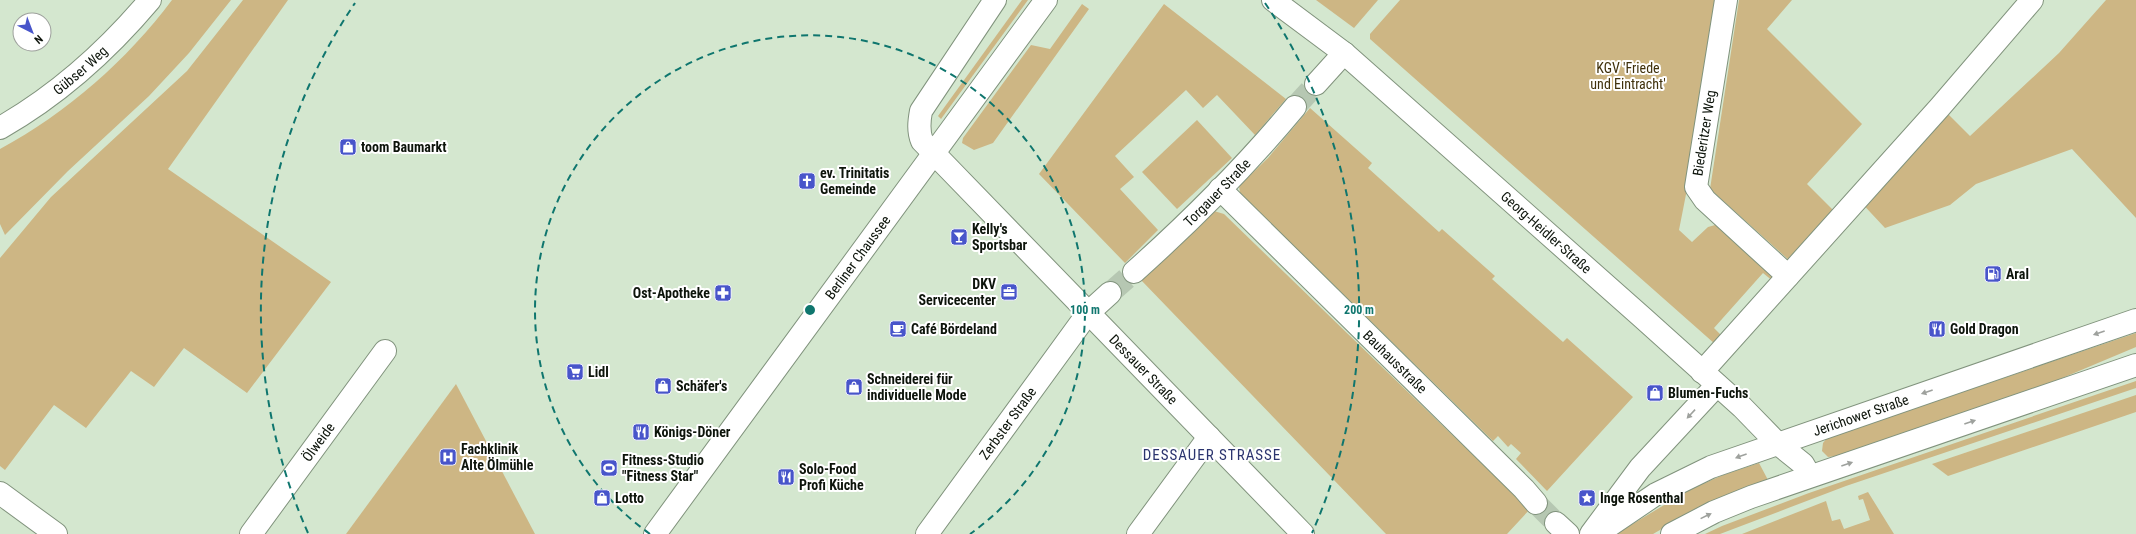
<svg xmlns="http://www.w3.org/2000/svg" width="2136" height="534" font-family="'Roboto Condensed',sans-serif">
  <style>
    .green { fill: #cdb684 }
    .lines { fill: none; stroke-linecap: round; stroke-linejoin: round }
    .minor-tunnel { stroke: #b6c7b2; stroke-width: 22; stroke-dasharray: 22 11; stroke-linecap: butt }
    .minor-casing { stroke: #81937d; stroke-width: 24 }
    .major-casing { stroke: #81937d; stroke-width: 24 }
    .minor { stroke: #fff; stroke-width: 22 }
    .major { stroke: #fff; stroke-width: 22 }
    .oneway { fill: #9ea19d }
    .ring { fill: none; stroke: #0f766e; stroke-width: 2; stroke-dasharray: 7 5 }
    .labels { text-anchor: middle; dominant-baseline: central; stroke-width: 4; stroke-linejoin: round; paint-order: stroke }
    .park-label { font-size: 14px; fill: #3f300b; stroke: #fff }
    .street-label { font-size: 14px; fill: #0d140b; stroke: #fff }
    .poi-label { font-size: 14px; font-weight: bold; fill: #0d140b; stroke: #fff; text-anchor: start }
    .neighbourhood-label { font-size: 15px; letter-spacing: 1px; fill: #2b346e; stroke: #fff }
    .centre { fill: #0f766e; stroke: #fff; stroke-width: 2 }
    .ring-label { font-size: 12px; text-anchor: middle; font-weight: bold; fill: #0f766e; stroke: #fff; stroke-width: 4; stroke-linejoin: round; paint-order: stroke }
  </style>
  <rect width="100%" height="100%" fill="#d4e7cf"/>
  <g class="green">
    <path d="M172,0H231L189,53L149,96L68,171L5,235L0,224V149C67,113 127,60 172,0Z"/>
    <path d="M243,0H288L168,169L331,282L247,393L184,348L154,387L131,371L86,428L54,405L5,470L0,466V258L51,197L187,71Z"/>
    <path d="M1022,0H1028L941,119L938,116Z"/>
    <path d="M1316,0H1378L1354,28Z"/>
    <path d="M1400,0H1717L1690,174L1679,230L1692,242L1708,227L1726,222L1780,271L1774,282L1763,273L1714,328L1724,338L1715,344L1370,39V34Z"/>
    <path d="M1739,0H1792L1767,29L1862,124L1807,184L1834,211L1790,261L1710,189Z"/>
    <path d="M2106,0H2136V218L2072,149L1976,184L1950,205L1885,228L1857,198L1943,109L1970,136L2059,53Z"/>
    <path d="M1082,4L1089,9L993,143L974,150L962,143L963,138L1031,45L1050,49Z"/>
    <path d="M1164,4L1286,99L1255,135L1217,95L1203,108L1186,90L1115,156L1134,177L1120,189L1158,230L1125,263L1039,174Z"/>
    <path d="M1310,108L1372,163L1368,168L1439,232L1442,229L1495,276L1492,279L1563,342L1567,338L1633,397L1547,491L1516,459L1521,453L1511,444L1508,447L1498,436L1493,441L1240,193L1239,186L1268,158Z"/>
    <path d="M1197,120L1232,158L1177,209L1142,172Z"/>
    <path d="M1214,211L1224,214L1505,486L1531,508L1507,534H1386L1141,280Z"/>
    <path d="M2136,333V347L2048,384L1836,456L1828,457L1822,451L1823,443L1827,438Z"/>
    <path d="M2136,381V388L1846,486L1720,534H1705L1722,526L1809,493Z"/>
    <path d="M456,384L535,534H346Z"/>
    <path d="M2136,395V412L1948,476L1932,464Z"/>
    <path d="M1759,463L1768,480L1672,523L1653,534H1616L1689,490L1723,475Z"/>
    <path d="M1868,492L1894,534H1742L1826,501L1832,521L1840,519L1844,529L1870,520L1863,499L1859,500L1858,496Z"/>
  </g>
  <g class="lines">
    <g class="minor-tunnel">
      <path d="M1295,107L1316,84"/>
      <path d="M1110,293L1134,272"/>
      <path d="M1536,503L1556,523"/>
    </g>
    <defs>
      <g id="minor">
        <path id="s1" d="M995,0L921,111C919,122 918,131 922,141L1303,534"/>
        <path id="s2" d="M1273,0L1344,53L1643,318L1742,407L1777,443L1803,464L1810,476"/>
        <path d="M1726,0L1696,187L1705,200L1788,276"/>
        <path d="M1316,84L1344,53"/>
        <path id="s3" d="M0,128C58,95 107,51 150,0"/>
        <path id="s4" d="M1220,189L1524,489L1536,503"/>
        <path id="s5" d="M1134,272C1191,221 1246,166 1295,107"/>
        <path d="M1702,372L1940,107L2032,0"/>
        <path d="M0,493L56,534"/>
        <path d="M1556,523L1568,534"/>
        <path id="s6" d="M251,534L385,351"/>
        <path id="s7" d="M927,534L1088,313L1110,293"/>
        <path d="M1138,534L1209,437"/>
        <path d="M1591,534L1640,468L1717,385"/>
      </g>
      <g id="major">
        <path id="s8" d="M655,534L1046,0"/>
        <path id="s9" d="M1597,534L1656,494L1711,467L2136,320"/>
        <path d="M1672,534L1714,512L1751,497L2136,365"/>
      </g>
    </defs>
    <use href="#minor" class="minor-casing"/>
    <use href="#major" class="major-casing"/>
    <use href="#minor" class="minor"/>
    <use href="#major" class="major"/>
  </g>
  <defs><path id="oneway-solid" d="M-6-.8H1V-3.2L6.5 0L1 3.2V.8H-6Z"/></defs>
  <g class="oneway">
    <use href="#oneway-solid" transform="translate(2099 333) rotate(161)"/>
    <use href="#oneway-solid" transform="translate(1927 392) rotate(161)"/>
    <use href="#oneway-solid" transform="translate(1691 414) rotate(133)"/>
    <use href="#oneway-solid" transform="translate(1970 422) rotate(-19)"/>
    <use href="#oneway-solid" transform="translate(1741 456) rotate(160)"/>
    <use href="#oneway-solid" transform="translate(1847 464) rotate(-19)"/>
    <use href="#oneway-solid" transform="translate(1706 516) rotate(-26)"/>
  </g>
  <g class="ring">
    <path d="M650 534A275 275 0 1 1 970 534"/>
    <path d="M308 533A549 549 0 0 1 355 3M1265 3A549 549 0 0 1 1312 533"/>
  </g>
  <defs>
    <symbol id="shop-square" viewBox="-11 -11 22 22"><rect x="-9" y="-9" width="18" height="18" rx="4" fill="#4855ca" stroke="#fff"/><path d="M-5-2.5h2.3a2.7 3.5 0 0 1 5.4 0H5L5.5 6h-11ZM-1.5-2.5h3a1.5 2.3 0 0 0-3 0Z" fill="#fff"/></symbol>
    <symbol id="church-square" viewBox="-11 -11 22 22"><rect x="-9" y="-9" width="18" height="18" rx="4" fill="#4855ca" stroke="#fff"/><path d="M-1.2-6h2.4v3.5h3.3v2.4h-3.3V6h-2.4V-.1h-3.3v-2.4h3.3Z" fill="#fff"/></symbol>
    <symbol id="bar-square" viewBox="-11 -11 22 22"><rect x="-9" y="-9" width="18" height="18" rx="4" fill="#4855ca" stroke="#fff"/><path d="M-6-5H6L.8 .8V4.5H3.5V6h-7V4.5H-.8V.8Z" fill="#fff"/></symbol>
    <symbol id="fuel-square" viewBox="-11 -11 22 22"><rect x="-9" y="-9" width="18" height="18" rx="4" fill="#4855ca" stroke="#fff"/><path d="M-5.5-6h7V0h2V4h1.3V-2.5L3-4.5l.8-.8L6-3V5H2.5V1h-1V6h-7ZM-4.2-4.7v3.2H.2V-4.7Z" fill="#fff"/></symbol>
    <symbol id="office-square" viewBox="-11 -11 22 22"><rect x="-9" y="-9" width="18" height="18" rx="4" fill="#4855ca" stroke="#fff"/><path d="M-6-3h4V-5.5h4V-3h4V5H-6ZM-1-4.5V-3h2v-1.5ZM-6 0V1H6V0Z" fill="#fff"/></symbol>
    <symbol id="pharmacy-square" viewBox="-11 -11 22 22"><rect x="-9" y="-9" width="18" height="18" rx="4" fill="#4855ca" stroke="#fff"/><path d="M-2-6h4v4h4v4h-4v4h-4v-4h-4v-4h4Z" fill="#fff"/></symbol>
    <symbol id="cafe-square" viewBox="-11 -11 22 22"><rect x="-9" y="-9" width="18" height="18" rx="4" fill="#4855ca" stroke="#fff"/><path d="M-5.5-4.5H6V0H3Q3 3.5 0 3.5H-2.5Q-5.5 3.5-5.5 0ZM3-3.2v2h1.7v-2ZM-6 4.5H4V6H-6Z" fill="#fff"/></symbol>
    <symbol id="restaurant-square" viewBox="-11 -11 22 22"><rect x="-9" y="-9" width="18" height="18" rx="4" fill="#4855ca" stroke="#fff"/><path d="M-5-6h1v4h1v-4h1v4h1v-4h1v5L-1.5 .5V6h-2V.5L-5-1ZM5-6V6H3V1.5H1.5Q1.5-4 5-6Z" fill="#fff"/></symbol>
    <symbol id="supermarket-square" viewBox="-11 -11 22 22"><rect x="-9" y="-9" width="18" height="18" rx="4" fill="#4855ca" stroke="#fff"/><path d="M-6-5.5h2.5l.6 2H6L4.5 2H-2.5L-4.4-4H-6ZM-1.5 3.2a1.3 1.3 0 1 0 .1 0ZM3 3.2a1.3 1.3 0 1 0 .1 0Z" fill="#fff"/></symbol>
    <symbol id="hospital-square" viewBox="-11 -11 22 22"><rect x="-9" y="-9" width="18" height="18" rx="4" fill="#4855ca" stroke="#fff"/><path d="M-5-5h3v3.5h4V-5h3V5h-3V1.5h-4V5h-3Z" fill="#fff"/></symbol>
    <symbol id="stadium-square" viewBox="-11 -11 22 22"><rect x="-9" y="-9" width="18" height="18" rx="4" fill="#4855ca" stroke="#fff"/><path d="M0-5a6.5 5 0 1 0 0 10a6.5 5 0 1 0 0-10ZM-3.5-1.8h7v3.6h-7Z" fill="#fff"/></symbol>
    <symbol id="sight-square" viewBox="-11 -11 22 22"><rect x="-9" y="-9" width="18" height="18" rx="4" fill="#4855ca" stroke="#fff"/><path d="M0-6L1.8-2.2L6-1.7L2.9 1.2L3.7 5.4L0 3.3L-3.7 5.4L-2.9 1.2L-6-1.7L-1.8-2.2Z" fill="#fff"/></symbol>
  </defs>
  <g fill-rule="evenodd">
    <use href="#shop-square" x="338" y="137" width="20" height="20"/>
    <use href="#church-square" x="797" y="171" width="20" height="20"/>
    <use href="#bar-square" x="949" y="227" width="20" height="20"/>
    <use href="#fuel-square" x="1983" y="264" width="20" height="20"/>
    <use href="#office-square" x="999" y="282" width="20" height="20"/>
    <use href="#pharmacy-square" x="713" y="283" width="20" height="20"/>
    <use href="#cafe-square" x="888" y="319" width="20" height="20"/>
    <use href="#restaurant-square" x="1927" y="319" width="20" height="20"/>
    <use href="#supermarket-square" x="565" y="362" width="20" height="20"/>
    <use href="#shop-square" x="653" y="376" width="20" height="20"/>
    <use href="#shop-square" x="844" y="377" width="20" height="20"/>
    <use href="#shop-square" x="1645" y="383" width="20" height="20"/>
    <use href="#restaurant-square" x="631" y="422" width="20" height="20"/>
    <use href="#hospital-square" x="438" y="447" width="20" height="20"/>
    <use href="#stadium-square" x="599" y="458" width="20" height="20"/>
    <use href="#restaurant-square" x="776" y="467" width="20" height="20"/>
    <use href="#shop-square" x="592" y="488" width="20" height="20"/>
    <use href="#sight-square" x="1577" y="488" width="20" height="20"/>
  </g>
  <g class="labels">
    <g class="park-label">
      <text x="1628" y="68">KGV 'Friede<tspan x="1628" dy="16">und Eintracht'</tspan></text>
    </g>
    <g class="street-label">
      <text stroke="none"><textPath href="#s3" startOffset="99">Gübser Weg</textPath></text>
      <text transform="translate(1704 133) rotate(-81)">Biederitzer Weg</text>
      <text stroke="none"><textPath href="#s5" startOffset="115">Torgauer Straße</textPath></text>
      <text stroke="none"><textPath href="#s2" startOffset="359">Georg-Heidler-Straße</textPath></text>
      <text stroke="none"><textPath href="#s8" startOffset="343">Berliner Chaussee</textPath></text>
      <text stroke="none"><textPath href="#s4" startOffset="246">Bauhausstraße</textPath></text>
      <text stroke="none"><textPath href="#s1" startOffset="482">Dessauer Straße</textPath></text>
      <text stroke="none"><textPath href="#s9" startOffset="291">Jerichower Straße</textPath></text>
      <text stroke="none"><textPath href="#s7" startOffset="137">Zerbster Straße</textPath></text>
      <text stroke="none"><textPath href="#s6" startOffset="114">Ölweide</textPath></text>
    </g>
    <g class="poi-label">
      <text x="361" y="147">toom Baumarkt</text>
      <text x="820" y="173">ev. Trinitatis<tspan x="820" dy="16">Gemeinde</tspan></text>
      <text x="972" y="229">Kelly's<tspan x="972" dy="16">Sportsbar</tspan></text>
      <text x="2006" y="274">Aral</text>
      <text x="996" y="284" text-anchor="end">DKV<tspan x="996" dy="16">Servicecenter</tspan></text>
      <text x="710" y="293" text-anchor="end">Ost-Apotheke</text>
      <text x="911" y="329">Café Bördeland</text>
      <text x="1950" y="329">Gold Dragon</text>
      <text x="588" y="372">Lidl</text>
      <text x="867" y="379">Schneiderei für<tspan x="867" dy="16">individuelle Mode</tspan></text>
      <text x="676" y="386">Schäfer's</text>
      <text x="1668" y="393">Blumen-Fuchs</text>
      <text x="654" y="432">Königs-Döner</text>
      <text x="461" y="449">Fachklinik<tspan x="461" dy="16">Alte Ölmühle</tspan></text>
      <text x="622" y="460">Fitness-Studio<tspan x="622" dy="16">"Fitness Star"</tspan></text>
      <text x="799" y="469">Solo-Food<tspan x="799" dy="16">Profi Küche</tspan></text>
      <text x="615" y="498">Lotto</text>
      <text x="1600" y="498">Inge Rosenthal</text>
    </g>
    <g class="neighbourhood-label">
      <text x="1212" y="455">DESSAUER STRASSE</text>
    </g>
  </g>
  <circle cx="810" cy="310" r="6" class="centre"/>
  <g class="ring-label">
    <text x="1085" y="314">100 m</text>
    <text x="1359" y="314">200 m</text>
  </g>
  <g transform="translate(32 32) rotate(138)"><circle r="19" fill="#ffffff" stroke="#9ea19d"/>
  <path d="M0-3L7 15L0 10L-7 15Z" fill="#4855ca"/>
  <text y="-6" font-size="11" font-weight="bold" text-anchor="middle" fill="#0d140b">N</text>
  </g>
</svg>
